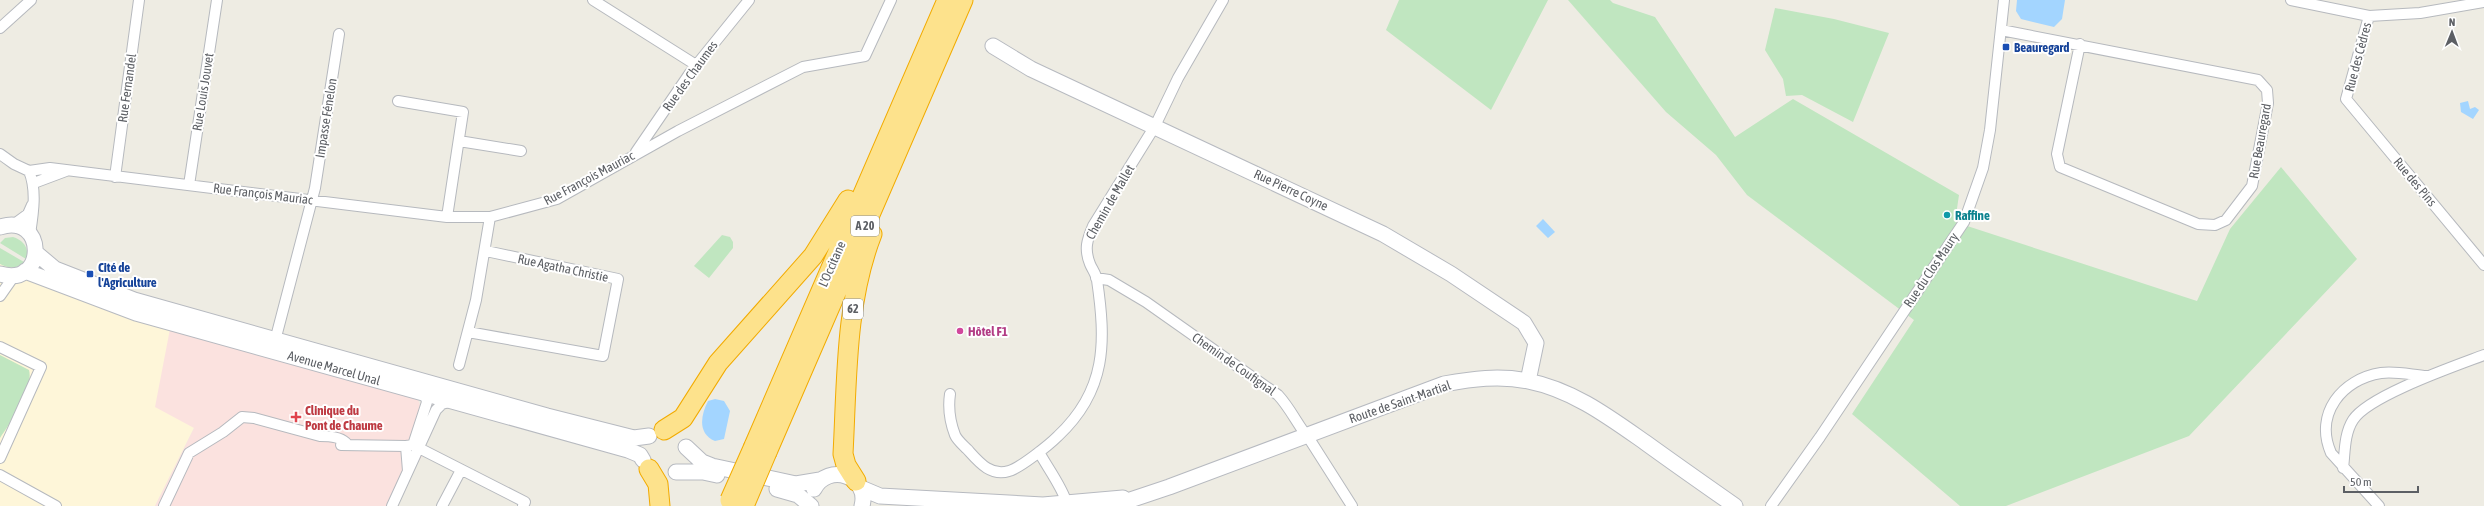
<svg xmlns="http://www.w3.org/2000/svg" width="2484" height="506" font-family="'Asap Condensed',sans-serif">
	<style>
		.commercial { fill: #fef6d9 }
		.medical { fill: #fbe2df }
		.green { fill: #c0e6c0 }
		.water { fill: #a3d5ff }
		.lines { fill: none; stroke-linecap: round; stroke-linejoin: round }
		.street-casing { stroke: #b6b9be; stroke-width: 12 }
		.secondary-casing { stroke: #b7bac0; stroke-width: 17 }
		.highway-casing { stroke: #f2ab00; stroke-width: 21 }
		.street { stroke: #fff; stroke-width: 10 }
		.secondary { stroke: #fff; stroke-width: 15 }
		.highway { stroke: #fde28c; stroke-width: 19 }
		.highway-bridge-casing { stroke: #f2ab00; stroke-width: 21; stroke-linecap: butt }
		.highway-bridge { stroke: #fde28c; stroke-width: 19 }
		.transit-dot { fill: #1a4fb4; stroke: #fff; stroke-width: 1.5 }
		.culture-dot { fill: #0f9aa8; stroke: #fff; stroke-width: 1.5 }
		.hotel-dot { fill: #d1479c; stroke: #fff; stroke-width: 1.5 }
		.health-dot { fill: #e0444e; stroke: #fff; stroke-width: 1.5 }
		.labels { text-anchor: middle; dominant-baseline: central; stroke-width: 4; stroke-linejoin: round; paint-order: stroke }
		.shield { fill: #fff; stroke: #8d8f92; stroke-width: 1 }
		.shield-label { font-size: 12px; font-weight: bold; fill: #5c5f64 }
		.transit-label { font-size: 13px; font-weight: bold; fill: #164399; stroke: #fff; text-anchor: start }
		.street-label { font-size: 13px; fill: #5c5f64; stroke: #fff }
		.culture-label { font-size: 13px; font-weight: bold; fill: #0d838f; stroke: #fff; text-anchor: start }
		.hotel-label { font-size: 13px; font-weight: bold; fill: #b23c85; stroke: #fff; text-anchor: start }
		.health-label { font-size: 13px; font-weight: bold; fill: #be3a42; stroke: #fff; text-anchor: start }
	</style>
	<rect width="100%" height="100%" fill="#eeece3"/>
	<!-- commercial -->
	<path class="commercial" d="M0,260l170,69 24,99 -39,78h-155z"/>
	<!-- medical -->
	<path class="medical" d="M170,329l247,68 3,8 -9,35 12,15 -14,22 -14,29h-240l39,-78 -39,-21z"/>
	<!-- green -->
	<path class="green" d="M1399,0h149l-57,110 -105,-80z
		M1568,0h42l3,3 42,14 80,120 58,-38 166,96 -4,27 242,79 33,-72 51,-62 76,92 -168,177 -183,70h-46l-108,-92 62,-94 -167,-125 -31,-40 -50,-43z
		M1775,8l59,11 55,14 -36,89 -51,-27 -16,1 -3,-17 -18,-29z
		M722,235l8,2 3,5v6l-24,30 -15,-12z
		M13,237c10,3 17,11 13,22l-26,-16 5,-5z
		M0,248l24,14c-7,7 -15,7 -24,2z
		M0,355l29,15c5,19 -18,52 -29,68z"/>
	<!-- water -->
	<path class="water" d="M2017,0h48l-3,19 -8,8 -33,-8 -5,-8z
		M2468,101l2,8 5,-2 4,3 -6,9 -12,-7 -1,-9z
		M1543,219l12,13 -7,6 -12,-12z
		M715,399l9,2 6,10 -6,28 -9,2c-18,-8 -14,-26 -7,-40z"/>
	<g class="lines">
		<defs>
			<path id="street" d="M593,0l103,65
				M2291,0l78,16 51,-3 64,-11
				M2369,16l-23,83 138,166
				M0,28l31,-28
				M2001,30l257,50 9,10 1,13 -16,83 -26,34 -11,5 -17,-1 -138,-57 -3,-13 23,-110
				M398,101l65,11 -16,105
				M459,141l62,10
				M636,152l54,-79 59,-73
				M0,154l14,10 15,7c8,19 4,43 1,63
				M29,171l21,-3 397,49h43l67,-18 121,-68 125,-64 62,-11 26,-56
				M115,177l24,-177
				M34,183l32,-12
				M189,185l28,-185
				M13,225l15,-11 4,-9
				M1096,278l13,2 37,22 132,93c13,14 20,31 32,45l42,66
				M0,296l14,-20
				M468,332l135,24 15,-77 -132,-28
				M272,344l4,-7 39,-149 24,-154
				M0,347l41,20 -41,91
				M459,365l17,-65 14,-83
				M950,394c-2,14 0,28 5,41 2,5 8,10 12,14 11,12 23,28 42,22 11,-3 40,-26 49,-35 49,-46 48,-94 39,-156 -1,-6 -5,-11 -7,-16 -6,-15 -3,-24 3,-38l62,-100 23,-48 45,-78
				M341,445l65,1
				M413,445l112,57 -2,4
				M413,445l14,-43 -2,-8
				M1039,452c8,15 24,36 28,52
				M2343,468c2,-15 1,-34 10,-48 15,-24 102,-54 131,-65
				M408,471l-2,-25 7,-1
				M0,475l56,31
				M164,506l25,-53 34,-21 19,-15 12,1 66,18c8,0 22,1 27,8
				M392,506l44,-96 6,-6 10,-3
				M442,506l19,-36
				M1771,506l49,-69 144,-215 19,-54 7,-38 14,-130
				M2379,506l-48,-53c-17,-39 11,-74 50,-80 15,-2 31,2 46,3"/>
			<path id="secondary" d="M993,46l38,23 352,165 68,40 73,49 12,20 -8,38
				M0,227c46,-15 48,61 0,47
				M36,253l19,16 79,31 413,116 87,22 15,-2
				M25,271l111,42 492,137 12,5 3,5
				M686,447l16,15 10,4 84,18 24,-4
				M676,472h27l14,3
				M861,488l19,8 163,9 80,-7
				M777,489l21,6 13,11
				M814,489c14,-27 56,-13 48,17
				M1112,506l57,-19 275,-103c28,-5 55,-9 84,-3 45,9 81,36 118,62 29,21 59,42 89,63"/>
			<path id="highway" d="M664,430l19,-12 35,-55 95,-107 35,-56
				M754,446l193,-446
				M767,452l196,-452
				M649,469l9,15 2,22
				M856,481l-10,-16 -3,-11c4,-73 2,-151 29,-220"/>
		</defs>
		<!-- street casing -->
		<use href="#street" class="street-casing"/>
		<!-- secondary casing -->
		<use href="#secondary" class="secondary-casing"/>
		<!-- highway casing -->
		<use href="#highway" class="highway-casing"/>
		<!-- street -->
		<use href="#street" class="street"/>
		<!-- secondary -->
		<use href="#secondary" class="secondary"/>
		<!-- highway -->
		<use href="#highway" class="highway"/>
		<defs>
			<path id="highway-bridge" d="M730,500l24,-54
				M744,506l23,-54"/>
		</defs>
		<!-- highway-bridge casing -->
		<use href="#highway-bridge" class="highway-bridge-casing"/>
		<!-- highway-bridge -->
		<use href="#highway-bridge" class="highway-bridge"/>
	</g>
	<!-- markers -->
	<g class="transit-dot">
		<rect x="2002" y="43" width="8" height="8" rx="2"/>
		<rect x="86" y="270" width="8" height="8" rx="2"/>
	</g>
	<circle class="culture-dot" cx="1947" cy="215" r="4"/>
	<circle class="hotel-dot" cx="960" cy="331" r="4"/>
	<path class="health-dot" d="M294 411h4v4h4v4h-4v4h-4v-4h-4v-4h4z"/>
	<g class="labels">
		<!-- shield labels -->
		<g class="shield">
			<rect x="851" y="216" width="28" height="20" rx="3"/>
			<rect x="843" y="299" width="20" height="20" rx="3"/>
		</g>
		<g class="shield-label">
			<text x="865" y="226">A 20</text>
			<text x="853" y="309">62</text>
		</g>
		<!-- transit labels -->
		<g class="transit-label">
			<text x="2014" y="47">Beauregard</text>
			<text x="98" y="267">Cité de<tspan x="98" dy="15">l'Agriculture</tspan></text>
		</g>
		<!-- street labels -->
		<g class="street-label">
			<text transform="translate(2358 57) rotate(-75)">Rue des Cèdres</text>
			<text transform="translate(690 76) rotate(-54)">Rue des Chaumes</text>
			<text transform="translate(127 88) rotate(-82)">Rue Fernandel</text>
			<text transform="translate(203 92) rotate(-81)">Rue Louis Jouvet</text>
			<text transform="translate(326 118) rotate(-81)">Impasse Fénelon</text>
			<text transform="translate(2260 141) rotate(-80)">Rue Beauregard</text>
			<text transform="translate(589 178) rotate(-28)">Rue François Mauriac</text>
			<text transform="translate(2415 182) rotate(50)">Rue des Pins</text>
			<text transform="translate(1291 190) rotate(25)">Rue Pierre Coyne</text>
			<text transform="translate(263 194) rotate(7)">Rue François Mauriac</text>
			<text transform="translate(1110 202) rotate(-60)">Chemin de Mallet</text>
			<text transform="translate(832 264) rotate(-66)">L'Occitane</text>
			<text transform="translate(563 268) rotate(12)">Rue Agatha Christie</text>
			<text transform="translate(1931 270) rotate(-56)">Rue du Clos Maury</text>
			<text transform="translate(1234 364) rotate(35)">Chemin de Coufignal</text>
			<text transform="translate(334 368) rotate(16)">Avenue Marcel Unal</text>
			<text transform="translate(1400 402) rotate(-19)">Route de Saint-Martial</text>
		</g>
		<!-- culture labels -->
		<g class="culture-label">
			<text x="1955" y="215">Raffine</text>
		</g>
		<!-- hotel labels -->
		<g class="hotel-label">
			<text x="968" y="331">Hôtel F1</text>
		</g>
		<!-- health labels -->
		<g class="health-label">
			<text x="305" y="410">Clinique du<tspan x="305" dy="15">Pont de Chaume</tspan></text>
		</g>
	</g>
	<!-- north arrow -->
	<g transform="translate(2452 32) rotate(1)" stroke="#ffffff" stroke-width="3" paint-order="stroke">
	<path d="M0-3L7 15L0 10L-7 15Z" fill="#5c5f64"/>
	<text y="-6" font-size="11" font-weight="bold" text-anchor="middle" fill="#5c5f64">N</text>
	</g>
	<!-- scale -->
	<path d="M2344 486v6h74v-6" fill="none" stroke="#5c5f64" stroke-width="2"/>
	<text x="2350" y="486" font-size="12" fill="#5c5f64" stroke="#ffffff" stroke-width="3" paint-order="stroke">50 m</text>
</svg>
